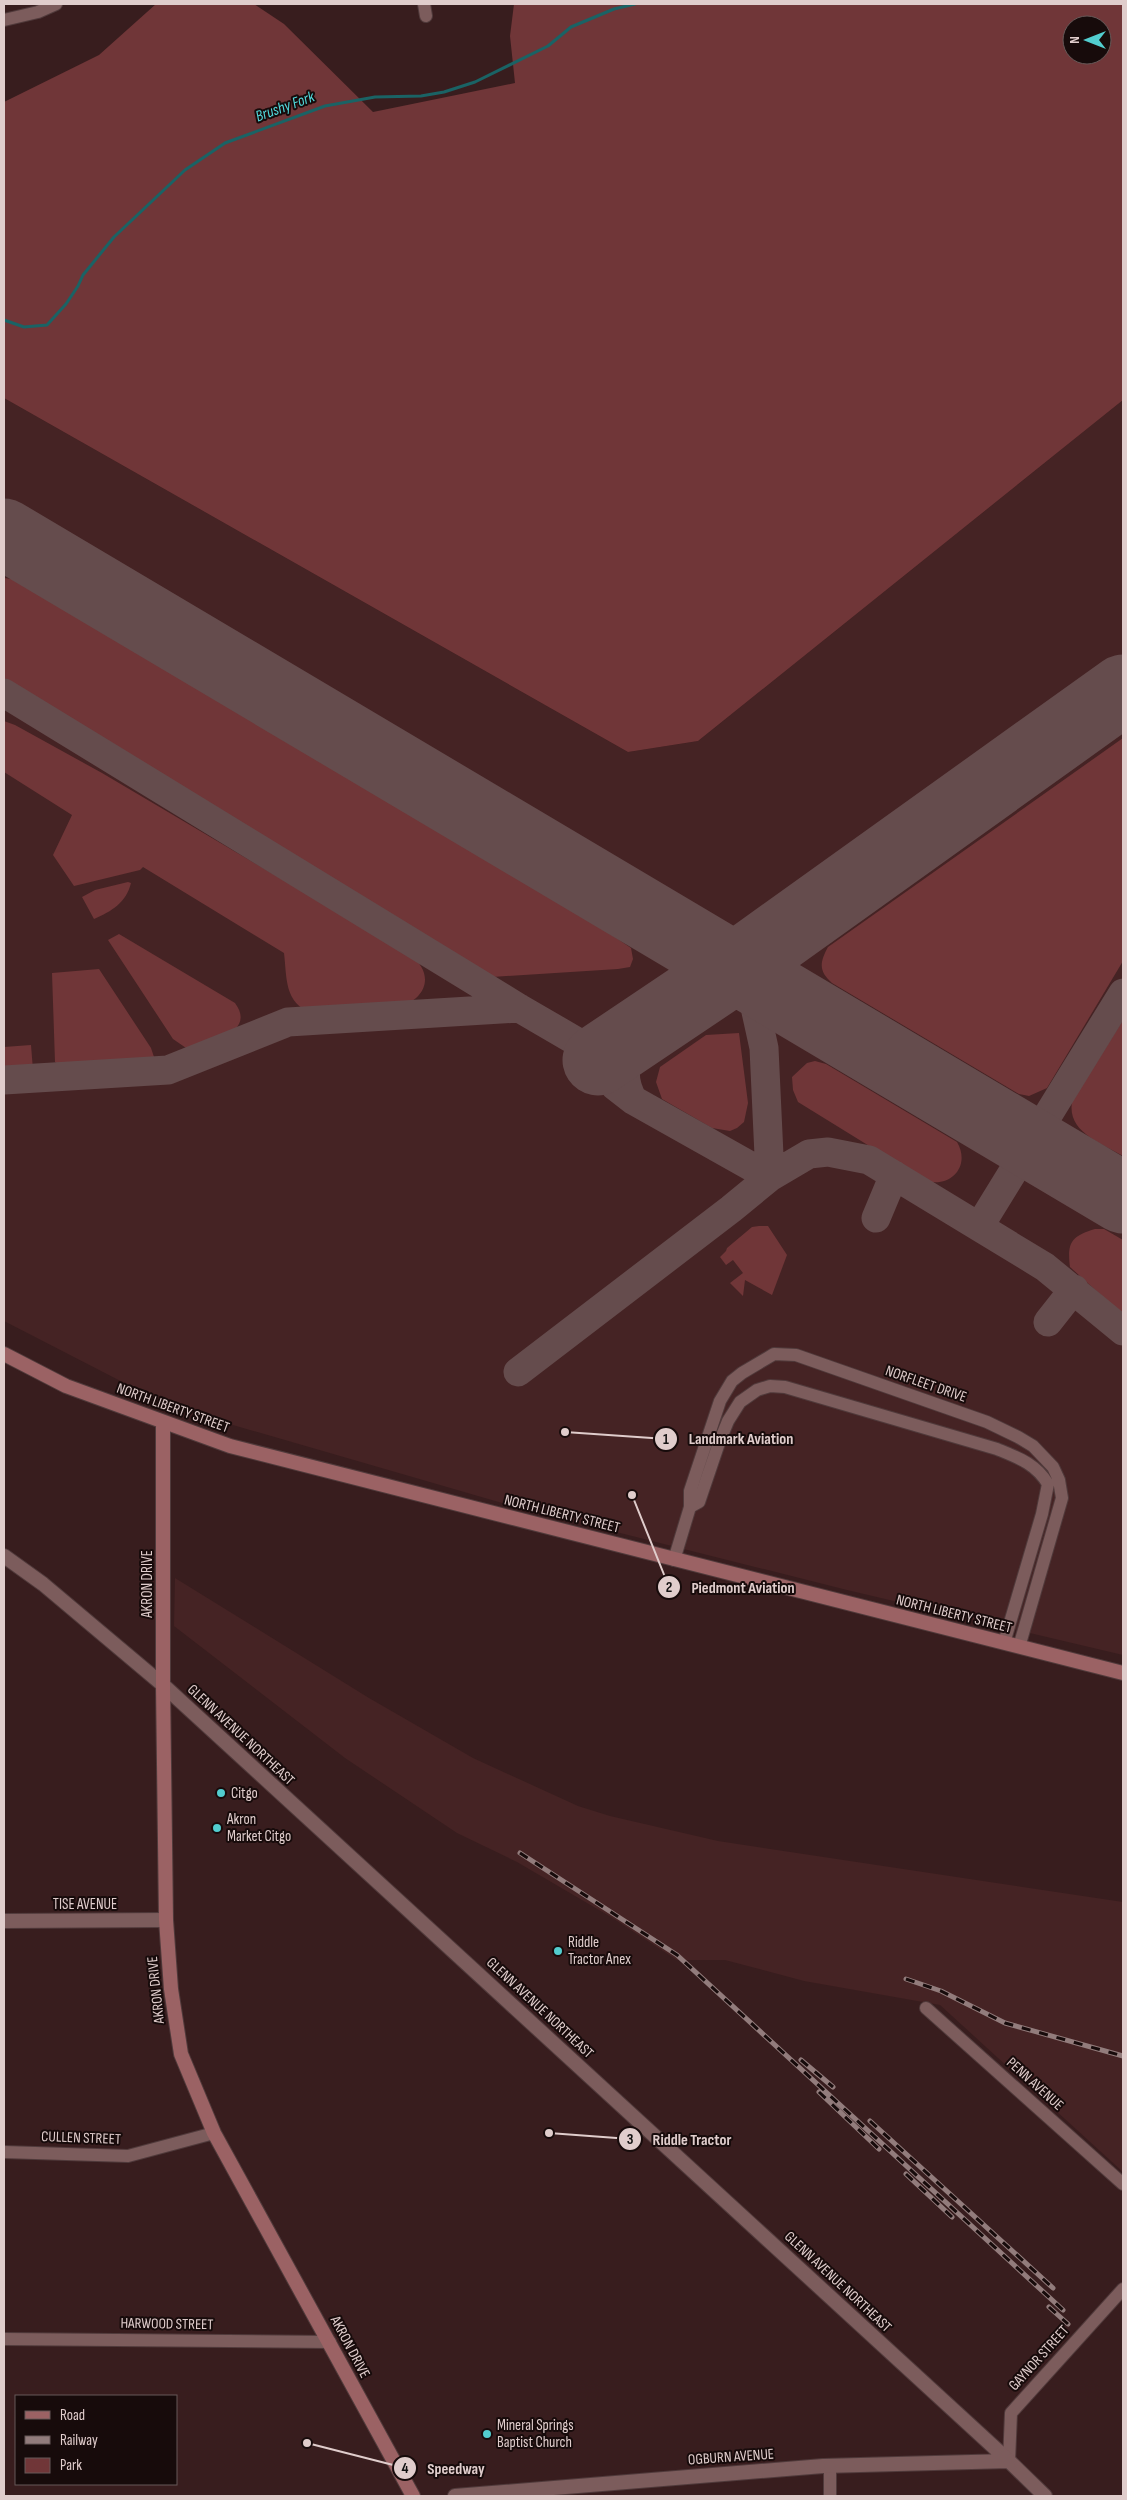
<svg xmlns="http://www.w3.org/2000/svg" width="1127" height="2500" font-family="'Sofia Sans Condensed',sans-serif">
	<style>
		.built { fill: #452324 }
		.green { fill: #703638; fill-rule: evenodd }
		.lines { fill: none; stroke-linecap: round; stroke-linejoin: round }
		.stream { stroke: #1a6365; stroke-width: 3 }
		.taxiway { stroke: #654c4d; stroke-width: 29 }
		.runway { stroke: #654c4d; stroke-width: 71 }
		.minor-casing { stroke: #503a3b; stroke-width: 14 }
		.tertiary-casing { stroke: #503a3b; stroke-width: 16 }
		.secondary-casing { stroke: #503a3b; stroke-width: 16 }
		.minor { stroke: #7c5c5c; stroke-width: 12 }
		.tertiary { stroke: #7c5c5c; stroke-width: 14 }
		.secondary { stroke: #9b6264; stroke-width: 14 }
		.rail-casing { stroke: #927c7c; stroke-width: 5 }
		.rail { stroke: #170b0b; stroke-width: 3; stroke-dasharray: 9; stroke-linecap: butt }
		.poi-dot { fill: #52cdcf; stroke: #170b0b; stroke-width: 2 }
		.labels { text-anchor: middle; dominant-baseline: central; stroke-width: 4; stroke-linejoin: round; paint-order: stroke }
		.street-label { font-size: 15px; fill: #e0cdcc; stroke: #170b0b }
		.poi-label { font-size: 15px; fill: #e0cdcc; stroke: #170b0b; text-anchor: start }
		.water-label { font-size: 16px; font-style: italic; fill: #51d9dc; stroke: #170b0b }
		.leader { fill: none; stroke: #e0cdcc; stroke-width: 2 }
		.callout-dot { fill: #e0cdcc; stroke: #170b0b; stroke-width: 2 }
		.mark-label { font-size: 15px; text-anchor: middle; font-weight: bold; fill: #111 }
		.callout-label { font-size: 16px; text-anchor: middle; font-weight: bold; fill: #e0cdcc; stroke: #170b0b; stroke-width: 4; stroke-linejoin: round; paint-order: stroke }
	</style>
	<rect width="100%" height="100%" fill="#381d1e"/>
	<!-- built -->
	<path class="built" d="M4,398l624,354 70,-11 425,-341v1255l-276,-65 -338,-85 -338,-98 -167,-86z
		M175,1578l194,120 104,60 105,48 32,10 108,25 405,61v270l-183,-167 -136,-24 -79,-21h-48l-66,-43 -94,-55 -60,-29 -112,-75 -171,-132z"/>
	<!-- green -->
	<path class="green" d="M156,4h98l30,20 89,88 142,-29 -5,-47 4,-32h609v396l-425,341 -70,11 -624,-354v-296l95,-47zM1072,25h30v30h-30z
		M4,578l8,1 594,352 25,17 2,11 -3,8 -12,2 -126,8 -488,-293z
		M4,721l11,4 87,48 308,182c25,18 17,44 -11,52l-87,6c-28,-10 -25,-35 -28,-60l-141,-86 -3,3 -66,16 -21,-31 19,-40 -68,-43z
		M1123,738v223l-76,127 -18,8 -10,-2 -187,-111c-14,-12 -12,-21 -4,-36z
		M128,882l3,1c-5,20 -19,28 -37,36l-12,-22 13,-7z
		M119,934l116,69c22,30 -26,39 -46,47l-16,-11 -65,-99z
		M99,969l52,79 3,9 -1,5 -91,5 -7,-5 -3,-89z
		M1123,1020v136c-22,-13 -56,-24 -51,-54z
		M739,1033l9,70 -4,19 -7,6 -7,3 -18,-3 -50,-29 -6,-17 4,-15 46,-32z
		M31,1045l2,25 -29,2v-25z
		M815,1061l11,3 131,78c14,24 -6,46 -31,39l-128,-79 -5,-12 -1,-13 15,-14z
		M759,1226h9l19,29 -15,40 -27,-15 -2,16 -13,-13 13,-10 -10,-13 -7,5 -6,-8 6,-6 1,-3 25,-21z
		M1095,1229h9l19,11v75l-53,-48c-3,-24 1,-31 25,-38z"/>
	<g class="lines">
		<!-- stream -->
		<path class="stream" d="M4,320l20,7 23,-2 19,-21 12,-18 5,-11 31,-38 71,-67 40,-27 100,-37 50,-9 46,-1 23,-4 31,-10 73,-36 23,-19 43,-18 21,-5"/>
		<!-- taxiway -->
		<path class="taxiway" d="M4,693l515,315 67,39 29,39 18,14 137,77 39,-23 19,-2 41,8 176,107 78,64
			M762,1018c-3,-49 15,-66 43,-102
			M4,1080l164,-10 120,-48 231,-14
			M633,1100c-15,-27 -6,-44 8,-70
			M876,1218l18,-43
			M979,1227l144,-234
			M1048,1322l26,-33
			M518,1372l213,-163 39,-32 -6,-129 -11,-50 -18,-30"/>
		<!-- runway -->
		<path class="runway" d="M4,534l1119,664
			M598,1060l137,-92 388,-278"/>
		<defs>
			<path id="minor" d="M424,4l2,12
				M4,20l34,-8 18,-8
				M690,1507l9,-5 20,-59 9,-22 12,-19 17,-12 13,-4 15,1 212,62c22,9 39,15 51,35l-6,30 -38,129
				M674,1560l16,-53v-16l30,-90 12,-20 10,-8 32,-19 22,1 191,67 31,15 15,9 20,21 6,13 3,18 -43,149
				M926,2008l197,176
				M4,2152l124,4 86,-23
				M4,2339l326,3
				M1009,2461l2,-48 112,-124
				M830,2496v-30"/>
			<path id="tertiary" d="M4,1556l39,28 120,101 846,776 36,35
				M4,1921l162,-1
				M455,2496l368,-30 186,-5"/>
			<path id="secondary" d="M4,1354l62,32 164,60 893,227
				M163,1422v263l3,235 5,69 10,65 33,79 199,363"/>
		</defs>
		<!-- minor casing -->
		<use href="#minor" class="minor-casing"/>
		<!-- tertiary casing -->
		<use href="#tertiary" class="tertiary-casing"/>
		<!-- secondary casing -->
		<use href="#secondary" class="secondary-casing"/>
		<!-- minor -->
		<use href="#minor" class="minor"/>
		<!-- tertiary -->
		<use href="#tertiary" class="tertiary"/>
		<!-- secondary -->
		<use href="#secondary" class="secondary"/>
		<defs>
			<path id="rail" d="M520,1853l157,102 386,355
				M906,1979l35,12 64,32 118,33
				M801,2060l32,27
				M819,2092l60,57
				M870,2121l183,167
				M906,2174l46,43
				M1049,2307l19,17"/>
		</defs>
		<!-- rail casing -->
		<use href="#rail" class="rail-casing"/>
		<!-- rail -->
		<use href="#rail" class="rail"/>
	</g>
	<!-- markers -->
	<g class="poi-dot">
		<circle cx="221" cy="1793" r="5"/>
		<circle cx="217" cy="1828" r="5"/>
		<circle cx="558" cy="1951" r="5"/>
		<circle cx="487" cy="2434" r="5"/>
	</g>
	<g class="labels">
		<!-- street labels -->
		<g class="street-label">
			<text transform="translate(926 1384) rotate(19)">NORFLEET DRIVE</text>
			<text transform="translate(173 1408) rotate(20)">NORTH LIBERTY STREET</text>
			<text transform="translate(562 1514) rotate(14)">NORTH LIBERTY STREET</text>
			<text transform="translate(147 1584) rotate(-90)">AKRON DRIVE</text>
			<text transform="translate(954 1614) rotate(14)">NORTH LIBERTY STREET</text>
			<text transform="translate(241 1735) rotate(43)">GLENN AVENUE NORTHEAST</text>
			<text x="85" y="1904">TISE AVENUE</text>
			<text transform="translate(156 1990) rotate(-96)">AKRON DRIVE</text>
			<text transform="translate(540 2008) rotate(43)">GLENN AVENUE NORTHEAST</text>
			<text transform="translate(1035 2084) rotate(42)">PENN AVENUE</text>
			<text transform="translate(81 2138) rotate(2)">CULLEN STREET</text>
			<text transform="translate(838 2282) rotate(43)">GLENN AVENUE NORTHEAST</text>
			<text transform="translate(167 2324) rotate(1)">HARWOOD STREET</text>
			<text transform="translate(350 2347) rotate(62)">AKRON DRIVE</text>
			<text transform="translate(1039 2358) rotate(-48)">GAYNOR STREET</text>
			<text transform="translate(731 2457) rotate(-4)">OGBURN AVENUE</text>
		</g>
		<!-- poi labels -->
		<g class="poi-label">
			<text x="231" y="1793">Citgo</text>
			<text x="227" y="1819">Akron<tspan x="227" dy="17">Market Citgo</tspan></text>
			<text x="568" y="1942">Riddle<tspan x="568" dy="17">Tractor Anex</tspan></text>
			<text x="497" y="2425">Mineral Springs<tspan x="497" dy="17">Baptist Church</tspan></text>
		</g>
		<!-- water labels -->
		<g class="water-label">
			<text transform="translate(285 107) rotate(-20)">Brushy Fork</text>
		</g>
	</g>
	<!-- callouts -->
	<path class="leader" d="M565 1432L666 1439M632 1495L669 1587M549 2133L630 2139M307 2443L405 2468"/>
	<g class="callout-dot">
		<circle cx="565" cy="1432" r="5"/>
		<circle cx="632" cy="1495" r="5"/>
		<circle cx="549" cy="2133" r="5"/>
		<circle cx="307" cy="2443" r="5"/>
		<circle cx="666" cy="1439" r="12"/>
		<circle cx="669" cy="1587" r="12"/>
		<circle cx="630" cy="2139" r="12"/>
		<circle cx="405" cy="2468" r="12"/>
	</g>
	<g class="mark-label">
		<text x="666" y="1444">1</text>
		<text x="669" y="1592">2</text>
		<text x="630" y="2144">3</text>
		<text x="405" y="2473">4</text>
	</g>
	<g class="callout-label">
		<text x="741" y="1444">Landmark Aviation</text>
		<text x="743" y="1593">Piedmont Aviation</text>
		<text x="692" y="2145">Riddle Tractor</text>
		<text x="456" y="2474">Speedway</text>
	</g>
	<!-- border -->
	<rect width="1127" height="2500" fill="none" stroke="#e0cdcc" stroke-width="10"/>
	<!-- legend -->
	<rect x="15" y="2395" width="162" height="90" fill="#170b0b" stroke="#675958"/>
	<rect x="25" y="2411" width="25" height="8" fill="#9b6264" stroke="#675958"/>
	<text x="60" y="2420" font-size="15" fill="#e0cdcc">Road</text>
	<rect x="25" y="2436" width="25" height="8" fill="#927c7c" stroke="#675958"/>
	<text x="60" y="2445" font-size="15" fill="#e0cdcc">Railway</text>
	<rect x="25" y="2458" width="25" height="15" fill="#703638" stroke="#675958"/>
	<text x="60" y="2470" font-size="15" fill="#e0cdcc">Park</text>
	<!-- north arrow -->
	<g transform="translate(1087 40) rotate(270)"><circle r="24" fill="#170b0b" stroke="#675958"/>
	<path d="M0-4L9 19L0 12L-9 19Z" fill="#52cdcf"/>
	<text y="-8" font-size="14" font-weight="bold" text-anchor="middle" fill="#e0cdcc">N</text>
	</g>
</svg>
